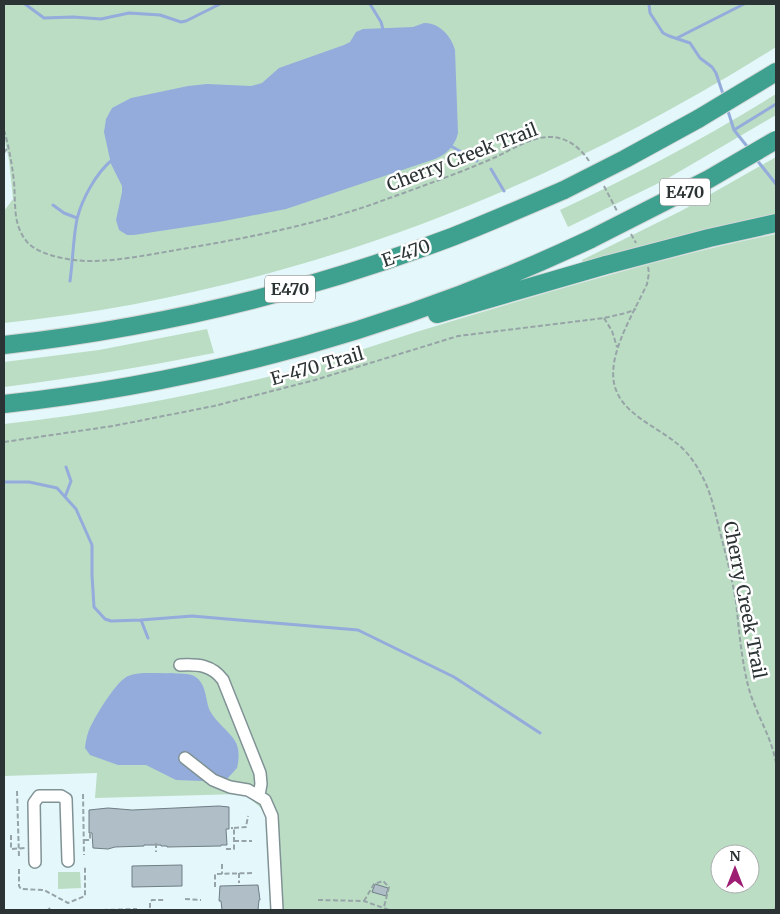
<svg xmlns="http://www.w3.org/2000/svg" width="780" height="914" font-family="Merriweather,serif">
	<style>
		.green { fill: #bbddc4; fill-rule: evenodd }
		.water { fill: #93acdc }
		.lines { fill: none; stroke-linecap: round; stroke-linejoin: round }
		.stream { stroke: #93acdc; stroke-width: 3 }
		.building { fill: #afbec7; stroke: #707e86 }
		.minor-casing { stroke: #809295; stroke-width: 14 }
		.highway-casing { stroke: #d5d6d6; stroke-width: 20 }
		.path { stroke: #97a4a7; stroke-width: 2; stroke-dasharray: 5 2.5; stroke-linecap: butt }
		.minor { stroke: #fff; stroke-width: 11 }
		.highway { stroke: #3ea190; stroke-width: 18 }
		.highway-bridge-casing { stroke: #d5d6d6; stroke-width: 20; stroke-linecap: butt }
		.highway-bridge { stroke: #3ea190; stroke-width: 18 }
		.labels { text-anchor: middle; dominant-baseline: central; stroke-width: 5; stroke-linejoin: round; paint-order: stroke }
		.shield { fill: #fff; stroke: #6b7071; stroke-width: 1 }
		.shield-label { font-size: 16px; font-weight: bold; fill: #2c3334 }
		.street-label { font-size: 18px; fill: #2c3334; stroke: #fff }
	</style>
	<rect width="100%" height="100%" fill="#e4f7fa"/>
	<!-- green -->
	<path class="green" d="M4,4h772v43c-235,148 -494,247 -772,276v-112l9,-12 -4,-39 -5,-23z
		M776,94v21l-111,65 -97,47 -8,-17c75,-35 147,-73 216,-116z
		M776,157v58l-89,20 -104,28 -1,-3 99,-49z
		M776,234v676h-505l-3,-96 -22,-19 -6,-1 -145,4 2,-25 -93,3v-352c99,-11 198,-30 295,-55 38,-11 76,-24 114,-36 120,-36 240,-74 363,-99zM720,854h30v30h-30z
		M207,329l7,24c-70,14 -139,25 -210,34v-25l95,-12z
		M58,872h22l1,16 -23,1z"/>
	<!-- water -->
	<path class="water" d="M424,23c15,-1 28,14 31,27l3,83c-3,13 -11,21 -23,26l-149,50 -67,13 -85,13h-7l-8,-5 -3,-10 6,-28v-6l-11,-22 -7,-32 2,-13 6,-11 19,-10 57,-12 19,-2 44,2 11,-3 17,-15 65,-23 6,-3 6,-10 7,-3 50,-2z
		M171,673c7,1 18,0 23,3 13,7 11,24 16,35 6,11 19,20 25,30 5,8 4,19 2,27l-10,11 -25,2 -26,-1 -30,-15h-28l-28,-10 -5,-7c1,-9 3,-18 8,-26 6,-12 24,-41 35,-46 12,-5 31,-2 43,-3z"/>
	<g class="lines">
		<!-- stream -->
		<path class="stream" d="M25,4l19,14 29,-1 28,2 28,-6 31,2 21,7 5,-1 34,-17
			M370,4l11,18 3,11
			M649,4l1,9 13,20 6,3 21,7 10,15 12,9 4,6 8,24
			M677,38l67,-34
			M727,108l7,22 16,20
			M734,130l42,-26
			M449,145l28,16
			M756,159l20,25
			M491,169l13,22
			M53,205l11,8 13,5
			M70,281c3,-21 3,-42 7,-62 5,-20 19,-46 35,-59
			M4,482h25l28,6 19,21 16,36v30l2,32 11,12 6,2 30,-1 51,-4 166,14 96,47 86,56
			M65,497l6,-16 -5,-14
			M141,620l7,18"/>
	</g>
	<!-- building -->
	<path class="building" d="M219,806l10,1v22h-3l1,16h-6v1l-54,1v-1h-6v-1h-17v1l-29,1 -7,2 -15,-1 -1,-15h-3v-23l19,-2 24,2z
		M182,865v21l-50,1v-21z
		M375,884l13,4 -2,8 -14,-4z
		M258,885l2,15h-1l-1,10h-36l-1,-9h-2l1,-15z"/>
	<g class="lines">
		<defs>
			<path id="minor" d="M180,665c18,-1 32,0 43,15l37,93 1,11 -2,11
				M185,758l28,22 17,7 18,3 17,10 7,16 5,94
				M35,862l-1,-59 5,-7h22l5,3 2,62"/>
			<path id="highway" d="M698,119l78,-47
				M437,314l169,-49
				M4,345c152,-17 305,-54 448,-108 38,-15 75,-31 112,-47
				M4,404c202,-22 403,-78 587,-165"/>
		</defs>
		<!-- minor casing -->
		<use href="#minor" class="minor-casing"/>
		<!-- highway casing -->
		<use href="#highway" class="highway-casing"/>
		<!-- path -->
		<path class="path" d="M4,130c5,17 8,34 10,52 2,22 -2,43 14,61 14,14 49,19 68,18 28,-1 57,-7 86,-12 65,-11 131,-24 194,-46 38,-14 76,-27 113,-43 20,-8 38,-22 59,-23 17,-1 32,10 41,24
			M4,153l4,-6
			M604,186l13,25
			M631,234l5,9
			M648,267l1,6 -2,11c-12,27 -39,68 -33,99 6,30 40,42 61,59 11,8 20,20 26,32 10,18 14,38 19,58 6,23 12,46 16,70 3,27 5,53 11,79 6,29 24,53 29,82
			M604,318l8,13 5,16
			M4,442l109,-16 101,-20 101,-26 143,-44 146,-18 22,-5 10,-4
			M17,791l2,66
			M83,794l1,61
			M234,828l12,-1 2,-11
			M11,835v14l14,-1
			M84,840h6v-7
			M234,841h18
			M156,843v9
			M226,849h8v-21h-3
			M222,864v10
			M19,869v17l2,3 23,1 24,13 17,-7v-29
			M239,873v10
			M215,887v-13l38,-1
			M185,899l16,1
			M318,900l46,1 25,9
			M364,901l10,-17 9,-3 6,6 -5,20
			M149,907h1v-5l2,-2h13
			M48,910l2,-2
			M103,910l34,-1
			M775,910l1,-3"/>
		<!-- minor -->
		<use href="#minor" class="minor"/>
		<!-- highway -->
		<use href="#highway" class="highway"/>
		<defs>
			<path id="highway-bridge" d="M564,190l61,-31 73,-40
				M591,239l118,-60 67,-39
				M606,265l103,-27 67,-15"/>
		</defs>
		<!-- highway-bridge casing -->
		<use href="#highway-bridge" class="highway-bridge-casing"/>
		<!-- highway-bridge -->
		<use href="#highway-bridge" class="highway-bridge"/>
	</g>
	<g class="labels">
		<!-- shield labels -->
		<g class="shield">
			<rect x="660" y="178.5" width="50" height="27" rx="4"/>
			<rect x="265" y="275.5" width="50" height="27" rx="4"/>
		</g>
		<g class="shield-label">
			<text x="685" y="192">E470</text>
			<text x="290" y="289">E470</text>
		</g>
		<!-- street labels -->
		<g class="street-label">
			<text transform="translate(462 157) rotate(-21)">Cherry Creek Trail</text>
			<text transform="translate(406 253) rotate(-19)">E-470</text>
			<text transform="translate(317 366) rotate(-16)">E-470 Trail</text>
			<text transform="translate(745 600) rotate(79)">Cherry Creek Trail</text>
		</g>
	</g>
	<!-- border -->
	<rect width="780" height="914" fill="none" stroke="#2c3334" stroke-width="10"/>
	<!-- north arrow -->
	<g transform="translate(735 869)"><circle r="24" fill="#ffffff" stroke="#abadae"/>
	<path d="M0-4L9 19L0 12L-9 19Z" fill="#9c1d72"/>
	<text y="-8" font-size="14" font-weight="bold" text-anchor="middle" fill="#2c3334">N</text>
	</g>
</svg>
